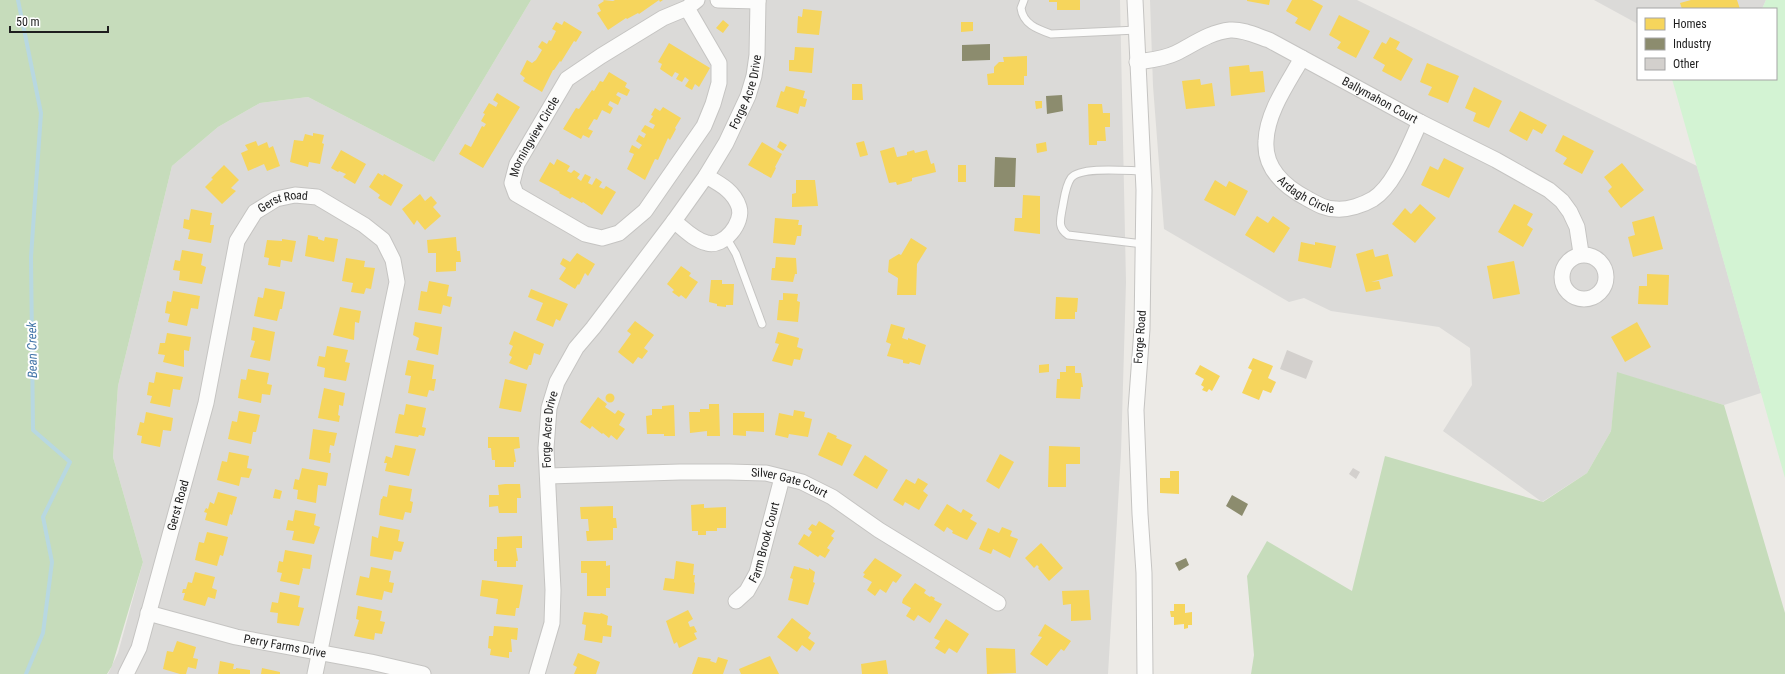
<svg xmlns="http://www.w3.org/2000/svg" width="1785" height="674" font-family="'Roboto Condensed',sans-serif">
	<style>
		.residential { fill: #dbdad8 }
		.forest { fill: #c6dcbb }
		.park { fill: #d3f3d3 }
		.homes { fill: #f6d55c }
		.industry { fill: #8c8c6e }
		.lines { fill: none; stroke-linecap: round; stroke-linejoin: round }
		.stream { stroke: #b8d8e1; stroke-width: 4 }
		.building { fill: #d3d0cd }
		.service-casing { stroke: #c5c4c2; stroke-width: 9 }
		.minor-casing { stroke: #c5c4c2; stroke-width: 17 }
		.service { stroke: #fcfcfb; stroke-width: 7 }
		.minor { stroke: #fcfcfb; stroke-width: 15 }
		.labels { text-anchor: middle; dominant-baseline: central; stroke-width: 4; stroke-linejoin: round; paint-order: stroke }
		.street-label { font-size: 12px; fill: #1e1e1e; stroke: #fff }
		.water-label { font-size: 13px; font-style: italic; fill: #4476a9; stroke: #fff }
	</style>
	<rect width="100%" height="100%" fill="#eceae6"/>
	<!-- residential -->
	<path class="residential" d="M531,0h589l6,282 -5,171 -13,221h-1000l10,-21 25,-91 -30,-105 5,-71 54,-220 46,-39 42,-24 48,-6 126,65z
		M1150,0h207l340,166 64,227 -37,12 -106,-32 -7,58 -24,42 -45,29 -99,-71 29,-46 -2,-37 -31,-21 -108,-16 -27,-13 -15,4 -125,-73 -11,-143z
		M1594,0h172l-4,9h-124v15z"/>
	<!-- forest -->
	<path class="forest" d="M0,0h531l-97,162 -126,-65 -48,6 -42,24 -46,39 -54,220 -5,71 30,105 -31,104 -5,8h-107z
		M1617,372l107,33 61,208v61h-534l3,-19 -7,-79 20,-35 85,50 33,-135 158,46 44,-29 24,-42z"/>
	<!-- park -->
	<path class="park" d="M1766,0h19v478l-113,-399h104v-70h-14z"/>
	<!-- homes -->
	<path class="homes" d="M603,0l10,1 2,-1h48l-3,2 -1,-2 -20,14 -1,-1 -11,6 -1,-1 -18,12 -11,-17 4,-2 -3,-6 6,-4z
		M1049,0h31v10h-23v-8h-8z
		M1247,0h23l-1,5 -22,-4z
		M1292,0h20l11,6 -13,25 -15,-8 3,-5 -12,-7z
		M1691,0h46l3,9h-58l-2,-6z
		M803,9l19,2 -3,24 -22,-2 1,-17 4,1z
		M1339,15l31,16 -14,27 -19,-10 4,-6 -12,-7z
		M723,20l6,5 -6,8 -7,-5z
		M564,21l18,11 -6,10 -2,-1 -13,21 -1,-1 -6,9h-1l-11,22 -19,-11 2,-3 -5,-4 7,-14 5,3 4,-3 6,-10 -4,-3 4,-6 5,3 2,-4 2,1 5,-10 -4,-2 4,-7 6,3z
		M961,22h12v9l-12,1z
		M1390,37l10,5 -4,7 17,10 -12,22 -19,-10 3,-6 -12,-7 9,-16 4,2z
		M669,43l41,25 -11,19 -4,-3 -3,6 -7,-4 4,-6 -4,-3 -3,5 -6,-3 3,-5 -4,-2 -3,5 -12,-8 2,-5 -4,-2z
		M795,47l19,1 -2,25 -23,-2v-11h5z
		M1027,56v20h-3v9h-36l-1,-11 7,-1v-6l5,-5h5l-1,-5z
		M1427,63l32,13 -11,27 -20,-8 4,-8 -12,-5z
		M1249,65l1,7 13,-1 2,21 -34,4 -2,-29z
		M609,72l18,11 -2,4 5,3 -3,6 -9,-4 -2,3 5,3 -3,7 -8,-4 -2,4 5,3 -3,6 -8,-4 -5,10 -3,-1 -6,10 5,2 -4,7 -6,-3 -2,4 -18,-10 13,-21 3,1 13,-19 2,1 6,-10 3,1z
		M1200,79l1,6 11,-2 3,23 -29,3 -4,-28z
		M852,84h10l1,16h-11z
		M786,86l19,5 -2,7 4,1 -2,8 -5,-1 -2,8 -22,-7 5,-16 3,1z
		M1474,87l28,14 -13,27 -16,-7 3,-8 -11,-5z
		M497,93l23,14 -37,61 -24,-14 6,-10 6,3 11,-21 2,1 2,-3 -5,-3 4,-7 -2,-1 6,-10 7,4 2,-4 -5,-3z
		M1035,101h7v7l-6,1z
		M1088,104h14l1,9h7v14h-5l1,14h-9v4h-8z
		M663,107l18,11 -6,10 1,1 -6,11 -2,-2 -10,22 -3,-1 -10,21 -18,-11 7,-15 -5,-2 3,-7 7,4 3,-4 -6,-4 3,-6 5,3 2,-4 -5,-3 4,-6 8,4 2,-4 -6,-3 4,-6 -2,-1 4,-7 5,3z
		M1520,111l27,14 -5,9 -9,-5 -6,12 -18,-10z
		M313,133l11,2 -2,8 2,1 -4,20 -11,-2 -1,5 -18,-5 4,-22 9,1 2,-7 8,2z
		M1563,135l31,16 -12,23 -19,-10 4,-6 -12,-7z
		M256,141l2,5 9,-4 2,6 4,-2 7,20 -13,5 -3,-7 -16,7 -7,-18 7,-3 -3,-5z
		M780,141l7,4 -4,6 -6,-4z
		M864,141l4,14 -8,2 -4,-14z
		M762,142l20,12 -7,13 1,1 -5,10 -23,-13z
		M1046,142l1,9 -10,2 -1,-9z
		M894,147l3,10 10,-2v-3l7,-2 1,3 12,-3 4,14 3,-1 2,9 -24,6v3l-15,4 -1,-3 -7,1 -9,-32z
		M341,150l25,14 -11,20 -12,-7 3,-3 -7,-3 -1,1 -7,-4z
		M1444,158l20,10 -15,30 -28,-13 9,-19 8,4z
		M557,159l13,7 -3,5 4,2 3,-3 6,4 -3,4 4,3 4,-7 6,3 -3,6 4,2 4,-7 6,4 -3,5 5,2 2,-3 10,6 -14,23 -19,-13 -1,1 -10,-6 -2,2 -11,-6 1,-1 -21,-11 11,-19 4,3z
		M1622,163l22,27 -23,18 -13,-17 4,-4 -8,-10z
		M224,165l15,15 -8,8 5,3 -14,13 -17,-17 8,-8 -2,-1z
		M958,165h8v17h-8z
		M378,173l5,3 1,-2 19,11 -12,21 -13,-8 2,-3 -11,-8z
		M796,180h19l3,26 -26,1v-13l4,-1z
		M1215,180l11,7 3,-6 19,10 -13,25 -31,-16z
		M420,194l5,7 6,-5 6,7 -4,4 8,9 -16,14 -8,-10 -3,5 -12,-16z
		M1023,195l17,1v38l-26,-3 1,-13h7z
		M1420,204l16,14 -21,25 -23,-19 13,-16 6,6z
		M1514,204l19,10 -6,11 6,4 -10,18 -25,-15z
		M191,209l21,4 -2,12h4l-3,18 -23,-4 2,-9 -7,-2 1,-9 5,1z
		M1257,216l11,7 5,-7 17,12 -16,25 -29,-18z
		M1654,216l9,33 -30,8 -5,-20 7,-2 -3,-13z
		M775,218l24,2 -1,5h4l-1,11h-4l-2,9 -22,-2z
		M308,235l10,2v2l6,2 1,-4 13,2 -4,23 -29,-6z
		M456,237l1,14h3l1,11h-5v9l-20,1v-19h-8l-1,-13z
		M911,238l16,10 -10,16 -1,31h-19l1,-17 -10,-6 1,-12 10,-6 2,1z
		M282,239l14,2 -4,21 -11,-2 -1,7 -12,-2 1,-7 -5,-1 3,-17 15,1z
		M1301,242l14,3v-3l21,4 -5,22 -33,-7z
		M1373,249l2,8 13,-3 5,22 -22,6 8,-1 2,8 -15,3 -10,-38z
		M182,250l21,4 -2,11 5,2 -4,17 -23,-4 1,-9 -7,-1 2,-10 5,1z
		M577,253l18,11 -7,12 -3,-3 -6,12 -1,-1 -3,5 -16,-10 7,-11 -6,-4 3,-6 7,4z
		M776,257l20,1 1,16h-2l-2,8 -22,-2 1,-12h3z
		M346,258l19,3 -1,6 11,1 -4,21 -5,-1 -2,6 -13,-2 2,-9 -11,-2z
		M1514,261l6,33 -27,5 -6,-33z
		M681,266l10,7 -2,3 9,6 -12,17 -5,-4 -2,2 -7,-5 2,-2 -7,-6z
		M1647,274l22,1 -1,30 -30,-1 1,-18h8z
		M711,280h11v4h12l-1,21h-7v2l-9,-1v-2l-8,-2z
		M429,281l20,4 -2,11 5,1 -2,10 -7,-2 -2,9 -23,-4 3,-19 6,1z
		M265,288l20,4 -3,17h-2l-3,12 -23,-5 4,-19 5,1z
		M531,289l37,15 -8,17 -4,-2 -3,8 -17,-7 7,-17 -15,-6z
		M173,291l27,5 -2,13 -7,-1 -4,18 -19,-4 2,-8 -5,-1 2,-12 4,1z
		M783,293l15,1 -1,7 3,1 -2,20 -21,-2 2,-20h4z
		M1056,297l22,1 -1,14h-2v7h-20z
		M340,307l21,4 -2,12 -4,-1 -1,18 -21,-5z
		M635,321l19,14 -10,13 4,3 -6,8 -4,-2 -5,7 -15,-12 13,-18 -4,-3z
		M415,322l27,5 -4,28 -22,-5 3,-12 -6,-3z
		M1637,322l14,25 -26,15 -14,-25z
		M891,324l14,4 -3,10 6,2v-2l18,7 -6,20 -10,-3 -1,2 -6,-1v-3l-16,-4 4,-12 -5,-2z
		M253,327l22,5 -5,29 -20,-4 5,-16 -4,-1z
		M514,331l30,13 -4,11 -6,-2 -3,12h-2l-2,5 -18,-7 3,-6 -3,-2 4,-9 -4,-2z
		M778,332l21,6 -2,9 6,2 -3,11 -6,-1 -2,7 -20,-5 7,-17 -4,-1z
		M167,333l24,4 -2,14 -5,-1v17l-21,-5 2,-7 -7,-1 2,-11h5z
		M327,346l21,4 -3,12 5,1 -4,18 -22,-4 1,-9 -8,-2 2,-10 6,1z
		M1253,358l20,8 -5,12 8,4 -5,11 -8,-3 -4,10 -17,-7 10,-23 -4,-2z
		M408,360l26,5 -2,14h4l-2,12 -5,-1 -2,7 -19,-4 3,-17 -6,-1z
		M1049,364v8l-10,1v-8z
		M1200,365l20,11 -8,15 -3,-2 -2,3 -5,-2 2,-3 -3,-2 3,-6 -9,-5z
		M1066,366h9v7h6l2,14h-2l-1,12 -24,-1 1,-19h3v-7h6z
		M248,369l21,4 -2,11 5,1 -2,10 -8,-1 -1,9 -23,-5 3,-19 5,1z
		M156,372l27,5 -3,13 -7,-1 -3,18 -20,-4 2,-7 -5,-1 2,-13 5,1z
		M505,379l22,5 -6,28 -22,-4z
		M324,388l21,5 -2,13 -4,-1v3l-1,7 2,1 -1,6 -21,-4z
		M605.5 398a4.5 4.5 0 1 1 9 0a4.5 4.5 0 1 1-9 0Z
		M598,397l9,7 -2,3 10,7 3,-4 7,4 -6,11 6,4 -8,11 -6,-5 -2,3 -6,-5 -1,1 -10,-8 -2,3 -10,-7z
		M406,404l20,4 -4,19 4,1 -2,8 -5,-1 -1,2 -23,-4 4,-19 5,1z
		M709,404h10l1,32h-13v-5l-17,2 -1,-21h11v-3h9z
		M674,405l1,31h-11v-2h-17l-1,-18 6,-1v-6h10v-3z
		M794,410l11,2 -1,5 8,2 -4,18 -19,-3 -1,4 -13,-3 4,-22 14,3z
		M239,411l21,4 -4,17h-3l-2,12 -23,-5 4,-18 5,1z
		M146,412l27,6 -2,13 -8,-1 -3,17 -19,-4 1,-7 -5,-1 3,-13 4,1z
		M733,413h31v19l-18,-1v5l-13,-1z
		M313,429l24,4 -3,13 -4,-1 -1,8h2l-1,10 -21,-4z
		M828,432l9,4 -1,2 16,7 -10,21 -24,-11z
		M488,437h31l1,11 -6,1 2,13h-2v5h-19v-7h-3l-1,-12h-3z
		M395,445l21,4 -7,27 -24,-5 2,-8h-3l2,-7 6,2z
		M1049,446l31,1v17h-14v23h-18z
		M229,452l20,4 -2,12 5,1 -3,9 -8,-1 -2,9 -22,-6 5,-19 5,1z
		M1000,454l14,8 -15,27 -13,-8z
		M865,455l23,15 -11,19 -24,-14z
		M302,468l26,5 -2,13 -8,-1 -2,18 -19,-4 1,-9 -5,-1 2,-10 4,1z
		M1170,471h9v23l-19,-1v-15h10z
		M918,478l10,6 -5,7 5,4 -9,15 -14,-8 -2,4 -10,-6 13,-21 9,5z
		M505,484h15l1,14h-4v15h-18l-1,-7 -9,1v-12h10l-1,-10z
		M389,485l23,4 -2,12 3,1 -2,11 -6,-1 -2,8 -24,-5 2,-16h1l1,-3 4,1z
		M275,489l7,2 -2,8 -7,-1z
		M218,492l19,5 -5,18 -2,-1 -3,12 -22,-6 2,-7 -3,-1 2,-4 2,1 2,-7 4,2z
		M704,504v4l22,-1v21h-9v3h-11v4h-8v-4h-6l-1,-26z
		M947,504l14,9 2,-4 10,6 -3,4 7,4 -10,17 -15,-7 1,-2 -6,-4 -3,5 -10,-7z
		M613,506v12h3l1,10h-4v12l-26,1 -1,-10h3l-1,-12h-7l-1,-12z
		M295,510l21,4 -2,11 6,2 -6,17 -22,-4 2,-9 -8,-1 2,-10 5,1z
		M819,521l16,10 -4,5 3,2 -7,10 3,2 -5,8 -5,-3 -2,2 -20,-13 6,-10 5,3 3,-5 -4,-3 4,-5 4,2z
		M380,526l20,4 -2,11 6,1 -3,10 -7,-1 -2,9 -22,-4 2,-20 6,2z
		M1002,527l10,4 -2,5 8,3 -8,19 -17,-9 -2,5 -12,-5 9,-21 11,5z
		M207,532l21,5 -5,19 -3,-1 -3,11 -22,-6 4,-18 5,1z
		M522,536v12h-6l2,13h-2v6h-19v-6h-3v-12h3v-12z
		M1041,543l22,25 -14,13 -11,-13 1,-1 -2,-2 -3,3 -9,-10z
		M285,550l27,5 -2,14 -8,-1 1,1 -4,16 -19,-4 2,-8 -5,-1 2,-11 4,1z
		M875,558l27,17 -6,8 -3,-2 -7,12 -6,-4 -5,7 -8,-6 5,-8 -9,-5 2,-3 -2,-1z
		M581,561h25v5l4,-1v23h-4v8h-19v-23h-6z
		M676,561l18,3 -1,11h2l-1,7 1,1 -1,11 -31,-4 2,-12 9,1z
		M794,566l15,4v-2l6,4 -2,10 2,1 -7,22 -20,-5 5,-21 -3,-1z
		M371,567l20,4 -2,11 5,1 -2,10 -8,-2 -2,9 -26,-5 4,-19 9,2z
		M195,572l20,5 -3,11 5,2 -2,9 -7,-2 -3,9 -22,-6 2,-7h-3l1,-4h3l2,-7 4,1z
		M482,580l41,5 -4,23h-3l-1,8 -19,-2 2,-15 -18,-3z
		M915,583l11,7 -2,3 6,4 1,-1 4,2 -1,2 8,4 -12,19 -12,-8 -4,6 -8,-5 5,-8 -9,-5 1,-4z
		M1089,590l2,30 -20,1v-17l-8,1 -1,-14z
		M280,592l20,4 -2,11 6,1 -5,18 -22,-3 1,-10 -8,-1 2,-10 6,1z
		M1174,604h11v9l7,-1v13h-4v3l-4,1v-5l-10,1v-8h-3l-1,-6h4z
		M358,606l24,5 -2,10 5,1 -3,12 -7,-1 -1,7 -20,-4 5,-16 -3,-1z
		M688,610l5,9 -5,3 2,5 4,-1 3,6 -3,1 3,6 -18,9 -2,-6 -3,2 -8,-23z
		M584,612l16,2 1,-1 7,3 -1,9 5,1 -1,11 -8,-1 -1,7 -18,-3 2,-15 -4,-1z
		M792,618l19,15 -3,5 7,5 -5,8 -8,-6 -5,7 -20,-15z
		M946,619l23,15 -12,19 -8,-5 -4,6 -10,-6 5,-7 -6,-3z
		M1045,624l26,17 -7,10 -3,-2 -14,17 -17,-12 12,-17 -4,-1z
		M494,626l24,2 -1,12 -6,-1 1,13h-3v6l-19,-3 1,-6 -3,-1 1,-12h4z
		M177,641l19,6 -3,11 5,1 -2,10 -8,-2 -2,7h-6l-17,-5 4,-18 6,1z
		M986,648l29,1 1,24 -29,1z
		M578,653l22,9 -4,12h-22l3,-7 -4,-2z
		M770,656l9,18h-38l-2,-5z
		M698,657l13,2 -1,2 6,2 2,-6 10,3 -5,14h-31z
		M886,660l2,14h-26l-1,-10z
		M220,661l14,3 -1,5h3v-1l14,2v4h-32z
		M262,668l18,4v2h-19z"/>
	<!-- industry -->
	<path class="industry" d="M990,44v16l-28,1v-16z
		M1062,95l1,16 -16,3 -1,-18z
		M995,157l21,1 -1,29h-21z
		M1232,495l16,9 -6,12 -16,-10z
		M1186,558l3,7 -10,6 -4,-8z"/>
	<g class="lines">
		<!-- stream -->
		<path class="stream" d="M18,0l23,113 -10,144 2,173 37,32 -27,55 9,45 -9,71 -17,41"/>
	</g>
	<!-- building -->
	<path class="building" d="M1287,350l26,11 -7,18 -26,-10z
		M1353,468l7,4 -4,7 -7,-5z"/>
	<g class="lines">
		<defs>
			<path id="service" d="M1024,0l-3,8c2,16 16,21 30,26l86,-4
				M726,237l10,17 26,70
				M1143,244l-75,-9c-10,-7 -8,-14 -6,-25 2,-9 3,-24 9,-32 10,-12 57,-7 72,-7"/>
			<g id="minor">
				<path d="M718,0l40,1"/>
				<path d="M1135,0l9,190 -2,139 -6,81 4,104 4,59 1,101"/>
				<path id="s1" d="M687,8l32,55v20l-6,21 -9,22 -59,85 -26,22 -17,5 -17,-4 -69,-40 -4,-11 5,-19 50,-85 34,-23 62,-38 24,-10 10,-8"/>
				<path id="s2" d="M1302,58c-14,25 -35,54 -36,83 -2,28 19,46 42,58 9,5 17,10 28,10 12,1 27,-4 37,-10 22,-14 36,-54 47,-77"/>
				<path id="s3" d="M1137,62c13,-2 27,-3 39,-9 18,-9 34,-21 54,-23 13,-1 27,6 39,10l151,82 76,38 53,30 13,11 8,11 7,15 4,26"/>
				<path d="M674,221c10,8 20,19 33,22 17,5 37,-21 32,-36 -5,-16 -19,-23 -33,-31"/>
				<circle cx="1584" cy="277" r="22"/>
				<path id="s4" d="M548,476l132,-4h49l37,1 36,9 30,15 47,33 119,73"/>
				<path id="s5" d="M736,601l11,-10 10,-18 25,-95"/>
				<path id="s6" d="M148,613l88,24 135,25 52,12"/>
				<path id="s7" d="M126,674l13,-26 67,-245 31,-162 18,-29 21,-13 19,-4 22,2 47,28 19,15 10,20 4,22 -82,392"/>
				<path id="s8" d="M537,674l15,-51 1,-33 -7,-142 3,-40 8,-26 19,-34 17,-20 81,-107 32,-45 20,-33 22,-47 6,-20 3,-21 1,-55"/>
			</g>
		</defs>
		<!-- service casing -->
		<use href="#service" class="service-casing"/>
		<!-- minor casing -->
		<use href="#minor" class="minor-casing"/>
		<!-- service -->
		<use href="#service" class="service"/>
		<!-- minor -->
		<use href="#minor" class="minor"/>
	</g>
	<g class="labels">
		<!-- street labels -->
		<g class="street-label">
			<text stroke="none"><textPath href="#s8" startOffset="644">Forge Acre Drive</textPath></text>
			<text stroke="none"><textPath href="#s3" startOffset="266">Ballymahon Court</textPath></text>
			<text stroke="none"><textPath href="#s1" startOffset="445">Morningview Circle</textPath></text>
			<text stroke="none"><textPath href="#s2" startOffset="164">Ardagh Circle</textPath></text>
			<text stroke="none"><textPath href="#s7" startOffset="513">Gerst Road</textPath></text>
			<text transform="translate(1140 337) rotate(-86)">Forge Road</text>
			<text stroke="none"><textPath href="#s8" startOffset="247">Forge Acre Drive</textPath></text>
			<text stroke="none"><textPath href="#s4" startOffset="243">Silver Gate Court</textPath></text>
			<text stroke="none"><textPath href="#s7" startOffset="177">Gerst Road</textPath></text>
			<text stroke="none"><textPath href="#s5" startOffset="67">Farm Brook Court</textPath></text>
			<text stroke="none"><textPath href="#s6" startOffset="141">Perry Farms Drive</textPath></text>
		</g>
		<!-- water labels -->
		<g class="water-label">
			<text transform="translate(32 350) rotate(-91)">Bean Creek</text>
		</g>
	</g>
	<!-- legend -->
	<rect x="1637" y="8" width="140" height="72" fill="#ffffff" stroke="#a5a5a5"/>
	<rect x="1645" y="18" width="20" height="12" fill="#f6d55c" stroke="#a5a5a5"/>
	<text x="1673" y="28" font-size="12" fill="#1e1e1e">Homes</text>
	<rect x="1645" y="38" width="20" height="12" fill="#8c8c6e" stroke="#a5a5a5"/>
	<text x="1673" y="48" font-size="12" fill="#1e1e1e">Industry</text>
	<rect x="1645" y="58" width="20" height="12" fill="#d3d0cd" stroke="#a5a5a5"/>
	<text x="1673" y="68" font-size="12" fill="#1e1e1e">Other</text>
	<!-- scale -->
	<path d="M10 26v6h98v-6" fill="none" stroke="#1e1e1e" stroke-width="2"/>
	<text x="16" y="26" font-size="12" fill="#1e1e1e" stroke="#ffffff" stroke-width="3" paint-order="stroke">50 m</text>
</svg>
